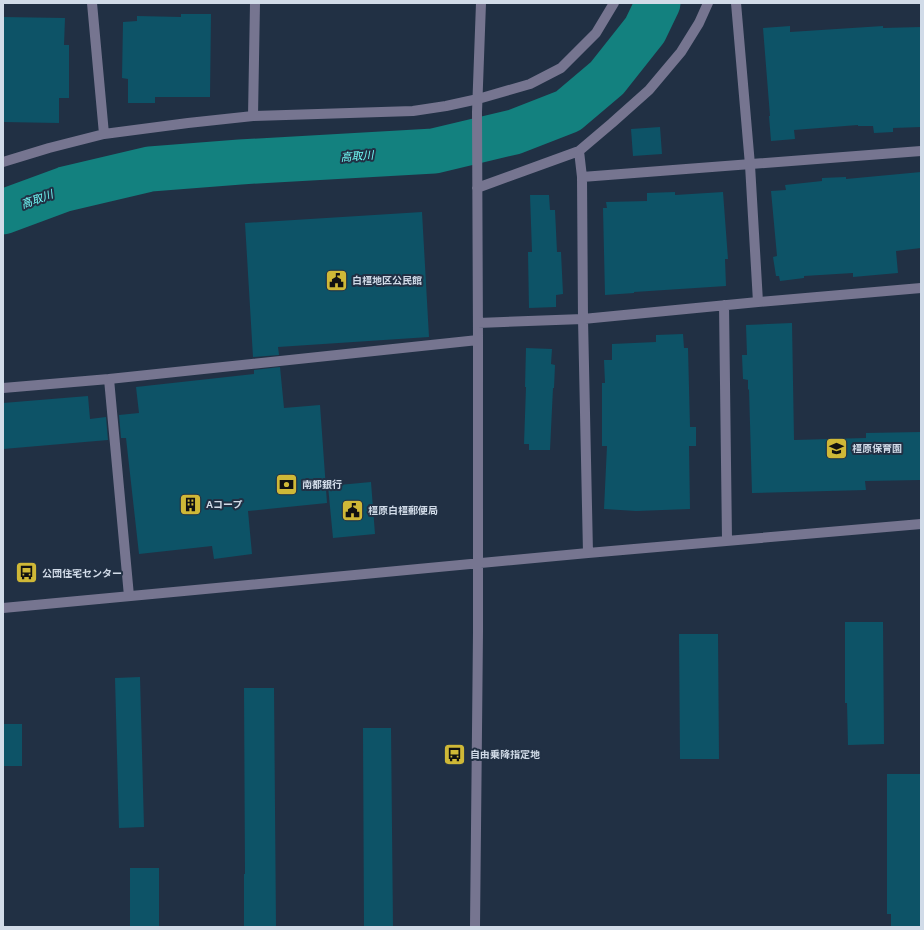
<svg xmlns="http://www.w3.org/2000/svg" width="924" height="930" font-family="'DM Sans','Noto Sans JP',sans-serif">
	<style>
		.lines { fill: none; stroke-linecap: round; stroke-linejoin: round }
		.river { stroke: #13817f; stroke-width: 45 }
		.building { fill: #0d5367 }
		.minor { stroke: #767590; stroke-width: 10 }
		.labels { text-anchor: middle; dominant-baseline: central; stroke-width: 4; stroke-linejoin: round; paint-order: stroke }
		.poi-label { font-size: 10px; font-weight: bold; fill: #d1dbe8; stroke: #213044; text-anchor: start }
		.water-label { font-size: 11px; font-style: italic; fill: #71faf6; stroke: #213044 }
	</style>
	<rect width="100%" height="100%" fill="#213044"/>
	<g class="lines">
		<!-- river -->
		<path class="river" d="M3,212l62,-23 85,-20 90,-7 194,-11 80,-19 54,-21 39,-33 38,-48 13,-27"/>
	</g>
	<!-- building -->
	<path class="building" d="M181,14h30l-1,83h-55v6h-27v-24l-6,-1 1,-56 14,-1v-5l44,1z
		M3,17l62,1 -1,27h5v53h-10v25l-56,-1z
		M790,26v6l93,-6v2l38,-1v100l-28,1v4l-19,1 -1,-7h-15v-1l-64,5 1,9 -24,2 -2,-25h1l-7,-88z
		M660,127l2,27 -29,2 -2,-27z
		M921,172v76l-25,3 2,22 -45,4v-4l-49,3v2l-24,3 -1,-5h-3l-3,-19 4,-1 -6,-65 15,-1 -1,-5 37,-4v-3l24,-1v2z
		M675,192v3l48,-3 5,67h-3l1,27 -92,6v1l-29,2 -2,-87h4l-1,-6 41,-1v-8z
		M530,195h19l1,15h5l2,42h4l2,42 -7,1v12l-27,1 -1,-56h4z
		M422,212l7,125 -151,10 1,8 -26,2 -8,-134z
		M792,323l2,117 72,-2v-5l55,-1v48l-56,1 1,9 -114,3 -3,-104 -1,1v-10l-5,-1 -1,-24h5l-1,-30z
		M683,334l1,14h4l2,79h6v19h-7l1,63 -54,2 -32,-2 3,-63h-5v-63h3l-1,-23h8v-16l44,-2v-7z
		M526,348l26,1 -1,15 4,1 -1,23h-1l-3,62h-21v-6h-5l2,-57h-1z
		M280,367l4,41 36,-3 7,98 -79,8 4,43 -38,5 -2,-13 -73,8 -13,-116h-5l-2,-23 20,-2 -3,-26 118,-13v-4z
		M88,396l2,23 16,-2 2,23 -105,9v-46z
		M371,482l4,52 -42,4 -5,-52z
		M845,622h38l1,122 -36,1 -1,-42h-2z
		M679,634h39l1,125h-39z
		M140,677l4,150 -25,1 -4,-150z
		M244,688h30l2,239h-32v-53h1z
		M3,724h19v42h-19z
		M363,728h28l2,199h-29z
		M887,774h34v153h-30v-13h-4z
		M130,868h29v59h-29z"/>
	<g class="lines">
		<!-- minor -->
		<path class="minor" d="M92,3l12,131
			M736,3l14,162 8,137
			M253,116l2,-113
			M579,151l3,26 1,142 5,234
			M3,162l46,-14 55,-14 84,-11 65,-7 160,-5 33,-5 32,-7 52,-15 31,-16 35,-35 18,-30
			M582,177l339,-26
			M477,188l102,-37 33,-28 37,-33 32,-38 18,-29 9,-20
			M724,305l3,235
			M478,323l105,-4 175,-17 163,-14
			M109,379l20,217
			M3,388l106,-9 369,-39
			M3,608l585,-55 333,-29
			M475,927l3,-295v-292l-1,-228 4,-109"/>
	</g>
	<!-- icons -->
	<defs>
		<symbol id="civic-square" viewBox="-11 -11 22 22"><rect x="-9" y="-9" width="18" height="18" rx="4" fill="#cfb837" stroke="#213044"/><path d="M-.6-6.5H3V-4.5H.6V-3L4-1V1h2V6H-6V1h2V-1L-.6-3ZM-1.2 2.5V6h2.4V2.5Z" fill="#111"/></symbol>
		<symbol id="school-square" viewBox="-11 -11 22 22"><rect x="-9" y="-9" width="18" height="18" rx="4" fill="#cfb837" stroke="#213044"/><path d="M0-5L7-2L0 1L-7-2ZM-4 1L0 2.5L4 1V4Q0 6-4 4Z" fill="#111"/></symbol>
		<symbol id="bank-square" viewBox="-11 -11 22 22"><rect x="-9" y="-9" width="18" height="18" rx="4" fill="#cfb837" stroke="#213044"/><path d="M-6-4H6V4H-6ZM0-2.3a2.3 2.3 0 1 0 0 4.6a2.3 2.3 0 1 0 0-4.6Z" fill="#111"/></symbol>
		<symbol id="building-square" viewBox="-11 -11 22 22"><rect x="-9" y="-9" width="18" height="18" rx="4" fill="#cfb837" stroke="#213044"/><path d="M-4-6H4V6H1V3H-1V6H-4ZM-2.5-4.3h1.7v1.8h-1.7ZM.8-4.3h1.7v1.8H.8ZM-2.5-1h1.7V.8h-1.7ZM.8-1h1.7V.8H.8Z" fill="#111"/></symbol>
		<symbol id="bus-square" viewBox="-11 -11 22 22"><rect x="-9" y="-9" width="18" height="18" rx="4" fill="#cfb837" stroke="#213044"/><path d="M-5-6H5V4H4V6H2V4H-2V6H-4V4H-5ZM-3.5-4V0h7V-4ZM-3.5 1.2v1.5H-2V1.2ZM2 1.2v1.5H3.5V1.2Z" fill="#111"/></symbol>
	</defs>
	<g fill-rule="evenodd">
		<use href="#civic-square" x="324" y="268" width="25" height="25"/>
		<use href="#school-square" x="824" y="436" width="25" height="25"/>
		<use href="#bank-square" x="274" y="472" width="25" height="25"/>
		<use href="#building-square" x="178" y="492" width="25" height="25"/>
		<use href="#civic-square" x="340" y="498" width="25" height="25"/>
		<use href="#bus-square" x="14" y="560" width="25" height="25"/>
		<use href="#bus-square" x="442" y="742" width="25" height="25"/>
	</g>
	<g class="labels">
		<!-- poi labels -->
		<g class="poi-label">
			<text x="352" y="280">白橿地区公民館</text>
			<text x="852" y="448">橿原保育園</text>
			<text x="302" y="484">南都銀行</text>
			<text x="206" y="504">Aコープ</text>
			<text x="368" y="510">橿原白橿郵便局</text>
			<text x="42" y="573">公団住宅センター</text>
			<text x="470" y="754">自由乗降指定地</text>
		</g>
		<!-- water labels -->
		<g class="water-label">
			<text transform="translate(357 156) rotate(-4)">高取川</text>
			<text transform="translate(37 199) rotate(-20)">高取川</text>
		</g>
	</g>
	<!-- border -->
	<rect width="924" height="930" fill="none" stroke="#d1dbe8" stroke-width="8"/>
</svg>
